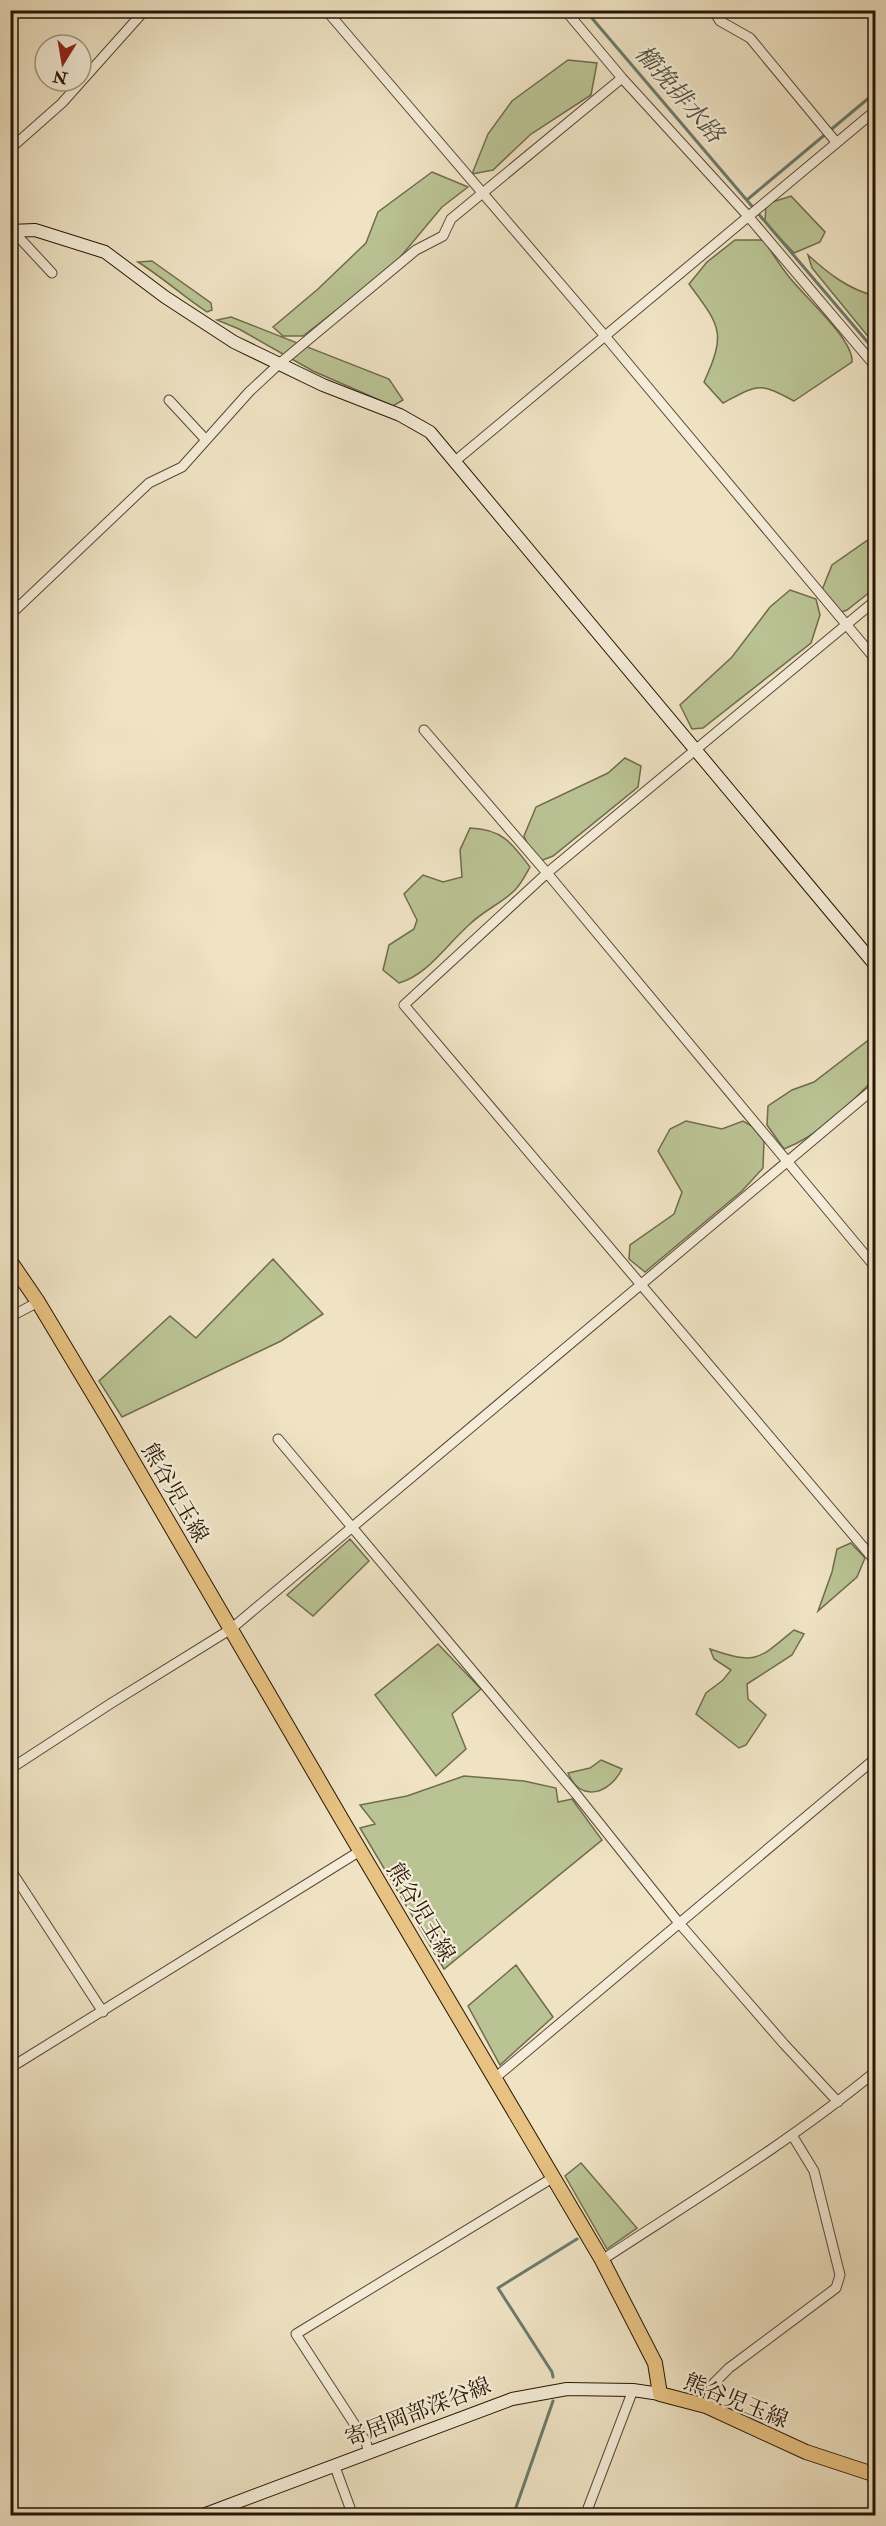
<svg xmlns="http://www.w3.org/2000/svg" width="886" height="2526" font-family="'IM FELL Double Pica','Noto Serif JP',serif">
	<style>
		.green { fill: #bac394; stroke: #706c4c; stroke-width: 1.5 }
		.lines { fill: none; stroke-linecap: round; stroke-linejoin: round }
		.stream { stroke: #6c7a6c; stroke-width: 3 }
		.street-casing { stroke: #594834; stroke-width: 11 }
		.secondary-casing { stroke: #271504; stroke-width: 14 }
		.primary-casing { stroke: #271504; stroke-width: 16 }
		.street { stroke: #f5edd9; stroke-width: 9 }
		.secondary { stroke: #f5edd9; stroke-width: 12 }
		.primary { stroke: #e8c282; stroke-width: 14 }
		.labels { text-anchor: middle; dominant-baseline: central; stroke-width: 4.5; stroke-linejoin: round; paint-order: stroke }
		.street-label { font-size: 22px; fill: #271504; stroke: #f5edd9 }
		.water-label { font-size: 24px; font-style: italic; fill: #4f5041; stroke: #f5edd9 }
	</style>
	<rect width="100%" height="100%" fill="#efe3c4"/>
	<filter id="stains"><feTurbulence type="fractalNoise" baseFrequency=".00333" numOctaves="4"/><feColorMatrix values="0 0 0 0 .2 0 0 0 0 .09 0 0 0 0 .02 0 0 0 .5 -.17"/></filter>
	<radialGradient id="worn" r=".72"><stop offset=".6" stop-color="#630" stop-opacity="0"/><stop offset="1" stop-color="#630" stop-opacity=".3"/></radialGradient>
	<!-- green -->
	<path class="green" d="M568,60l29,3 -6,32 -60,39 -38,36 -21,4 16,-40 24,-33z
		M432,172l36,15 -26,20 -50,60 -89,69h-20l-10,-9 45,-38 48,-46 12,-31z
		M791,196l34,36 -5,10 -26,11 -29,-31 1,-18z
		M735,240h29c8,13 16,26 26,38 15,19 64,62 62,84l-58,39c-36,-19 -35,-17 -71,2l-19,-21c23,-50 16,-56 -15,-98l18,-22z
		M808,255c21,19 40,34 67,41v49l-63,-77z
		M152,261l59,42 1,7 -5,2c-24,-16 -45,-35 -69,-50z
		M231,317l158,62 14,21 -10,6 -80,-35 -74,-42 -22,-9z
		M875,535v53l-28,22 -11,4 -14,-24 10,-25z
		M790,590l26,9 4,16 -9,28 -108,85 -11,1 -12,-24 52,-48 38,-50z
		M625,758l16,8 -3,21 -85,69 -10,4 -10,-3 -9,-21 12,-29 72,-34z
		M470,828c32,1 42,15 60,39 -4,7 -9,17 -15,23 -13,13 -32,21 -45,34 -22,19 -42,51 -71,59l-16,-13 6,-25 25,-16 3,-9 -13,-26 19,-19 20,7 19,-5 -2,-27z
		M875,1035v43c-26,27 -55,57 -91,71l-17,-24 1,-19 24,-16 22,-8z
		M686,1121l36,8 21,-8 14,8 7,11 -1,28 -21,23 -97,81 -16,-13 1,-14 44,-31 8,-22 -24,-41 12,-22z
		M273,1259l50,55 -42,27 -159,76 -23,-36 71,-65 26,22z
		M350,1539l19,22 -56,55 -26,-21z
		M851,1543l14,15 -8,19 -39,34 14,-39 5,-23z
		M794,1630l10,4 -12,21 -45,29 1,15 18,16 -20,30 -7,3 -43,-34 10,-21 17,-13 8,-10 -17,-11 -4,-10c46,16 48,11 84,-19z
		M438,1644l43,45 -29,25 14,35 -30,27 -61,-81z
		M601,1760l21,9c-12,24 -41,35 -54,4l22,-5z
		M464,1776l60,5 32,7 2,14 14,-3 30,41 -158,129 -84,-141 15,-4 -15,-19 47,-9z
		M516,1965l37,52 -53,48 -32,-59z
		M581,2163l56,65 -30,21 -42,-73z"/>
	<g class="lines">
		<!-- stream -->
		<path class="stream" d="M585,10l291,342
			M748,199l128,-107
			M553,2377l-1,-5 -54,-84 79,-49
			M513,2516l40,-115"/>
		<defs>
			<path id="street" d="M326,10l279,326 271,324
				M565,10l57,68 126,138 128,151
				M713,10l7,11 30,17 86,104
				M10,149l52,-46 83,-93
				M13,231l39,42
				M169,400l37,40
				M454,462l422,-352
				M876,600l-329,273 -143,132 472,557
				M10,615l139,-132 33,-16 67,-75 30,-28 137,-114 27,-14 8,-17 171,-141
				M424,730l123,143 329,395
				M10,1317l28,-15
				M278,1439l298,355 103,129 105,121 54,58
				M10,1769l100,-65 121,-75 645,-542
				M10,1869l93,143
				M10,2068l350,-217
				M495,2078l381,-320
				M602,2260c93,-61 188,-118 274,-189
				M706,2406l7,-22 16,-16 107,-80 4,-13 -26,-104 -22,-36
				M369,2453l-3,-11 -70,-108 258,-157
				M335,2467l18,49
				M585,2516l48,-126"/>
			<path id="secondary" d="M10,231l25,-1 70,22 60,45 69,45 89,43 77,30 30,17 446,534
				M200,2516l312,-117 55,-10 66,1 27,4"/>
			<path id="primary" d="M10,1261l28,41 72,120 235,403 257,435 53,103 5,31 46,12 100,46 70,23"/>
		</defs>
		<!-- street casing -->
		<use href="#street" class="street-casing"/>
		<!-- secondary casing -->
		<use href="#secondary" class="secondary-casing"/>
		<!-- primary casing -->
		<use href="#primary" class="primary-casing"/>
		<!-- street -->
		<use href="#street" class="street"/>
		<!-- secondary -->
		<use href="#secondary" class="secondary"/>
		<!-- primary -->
		<use href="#primary" class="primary"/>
	</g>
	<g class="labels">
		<!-- street labels -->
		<g class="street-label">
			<text transform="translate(175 1493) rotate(60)">熊谷児玉線</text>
			<text transform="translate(421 1912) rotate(59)">熊谷児玉線</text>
			<text transform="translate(736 2401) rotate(22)">熊谷児玉線</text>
			<text transform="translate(418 2412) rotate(-21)">寄居岡部深谷線</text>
		</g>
		<!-- water labels -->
		<g class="water-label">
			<text transform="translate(679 94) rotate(49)">櫛挽排水路</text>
		</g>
	</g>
	<!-- margin -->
	<rect width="886" height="2526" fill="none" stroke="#efe3c4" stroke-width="36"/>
	<rect x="12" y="12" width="862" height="2502" fill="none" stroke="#271504" stroke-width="3"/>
	<rect x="18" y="18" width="850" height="2490" fill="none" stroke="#271504" stroke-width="1.5"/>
	<!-- north arrow -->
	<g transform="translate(63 63) rotate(191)"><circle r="28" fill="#f5edd9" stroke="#a39784" stroke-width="1.5"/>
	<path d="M0-4.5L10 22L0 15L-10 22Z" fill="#8f2418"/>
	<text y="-9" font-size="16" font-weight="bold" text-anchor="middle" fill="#271504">N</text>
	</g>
	<rect width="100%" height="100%" filter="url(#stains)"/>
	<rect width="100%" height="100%" fill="url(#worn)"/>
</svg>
